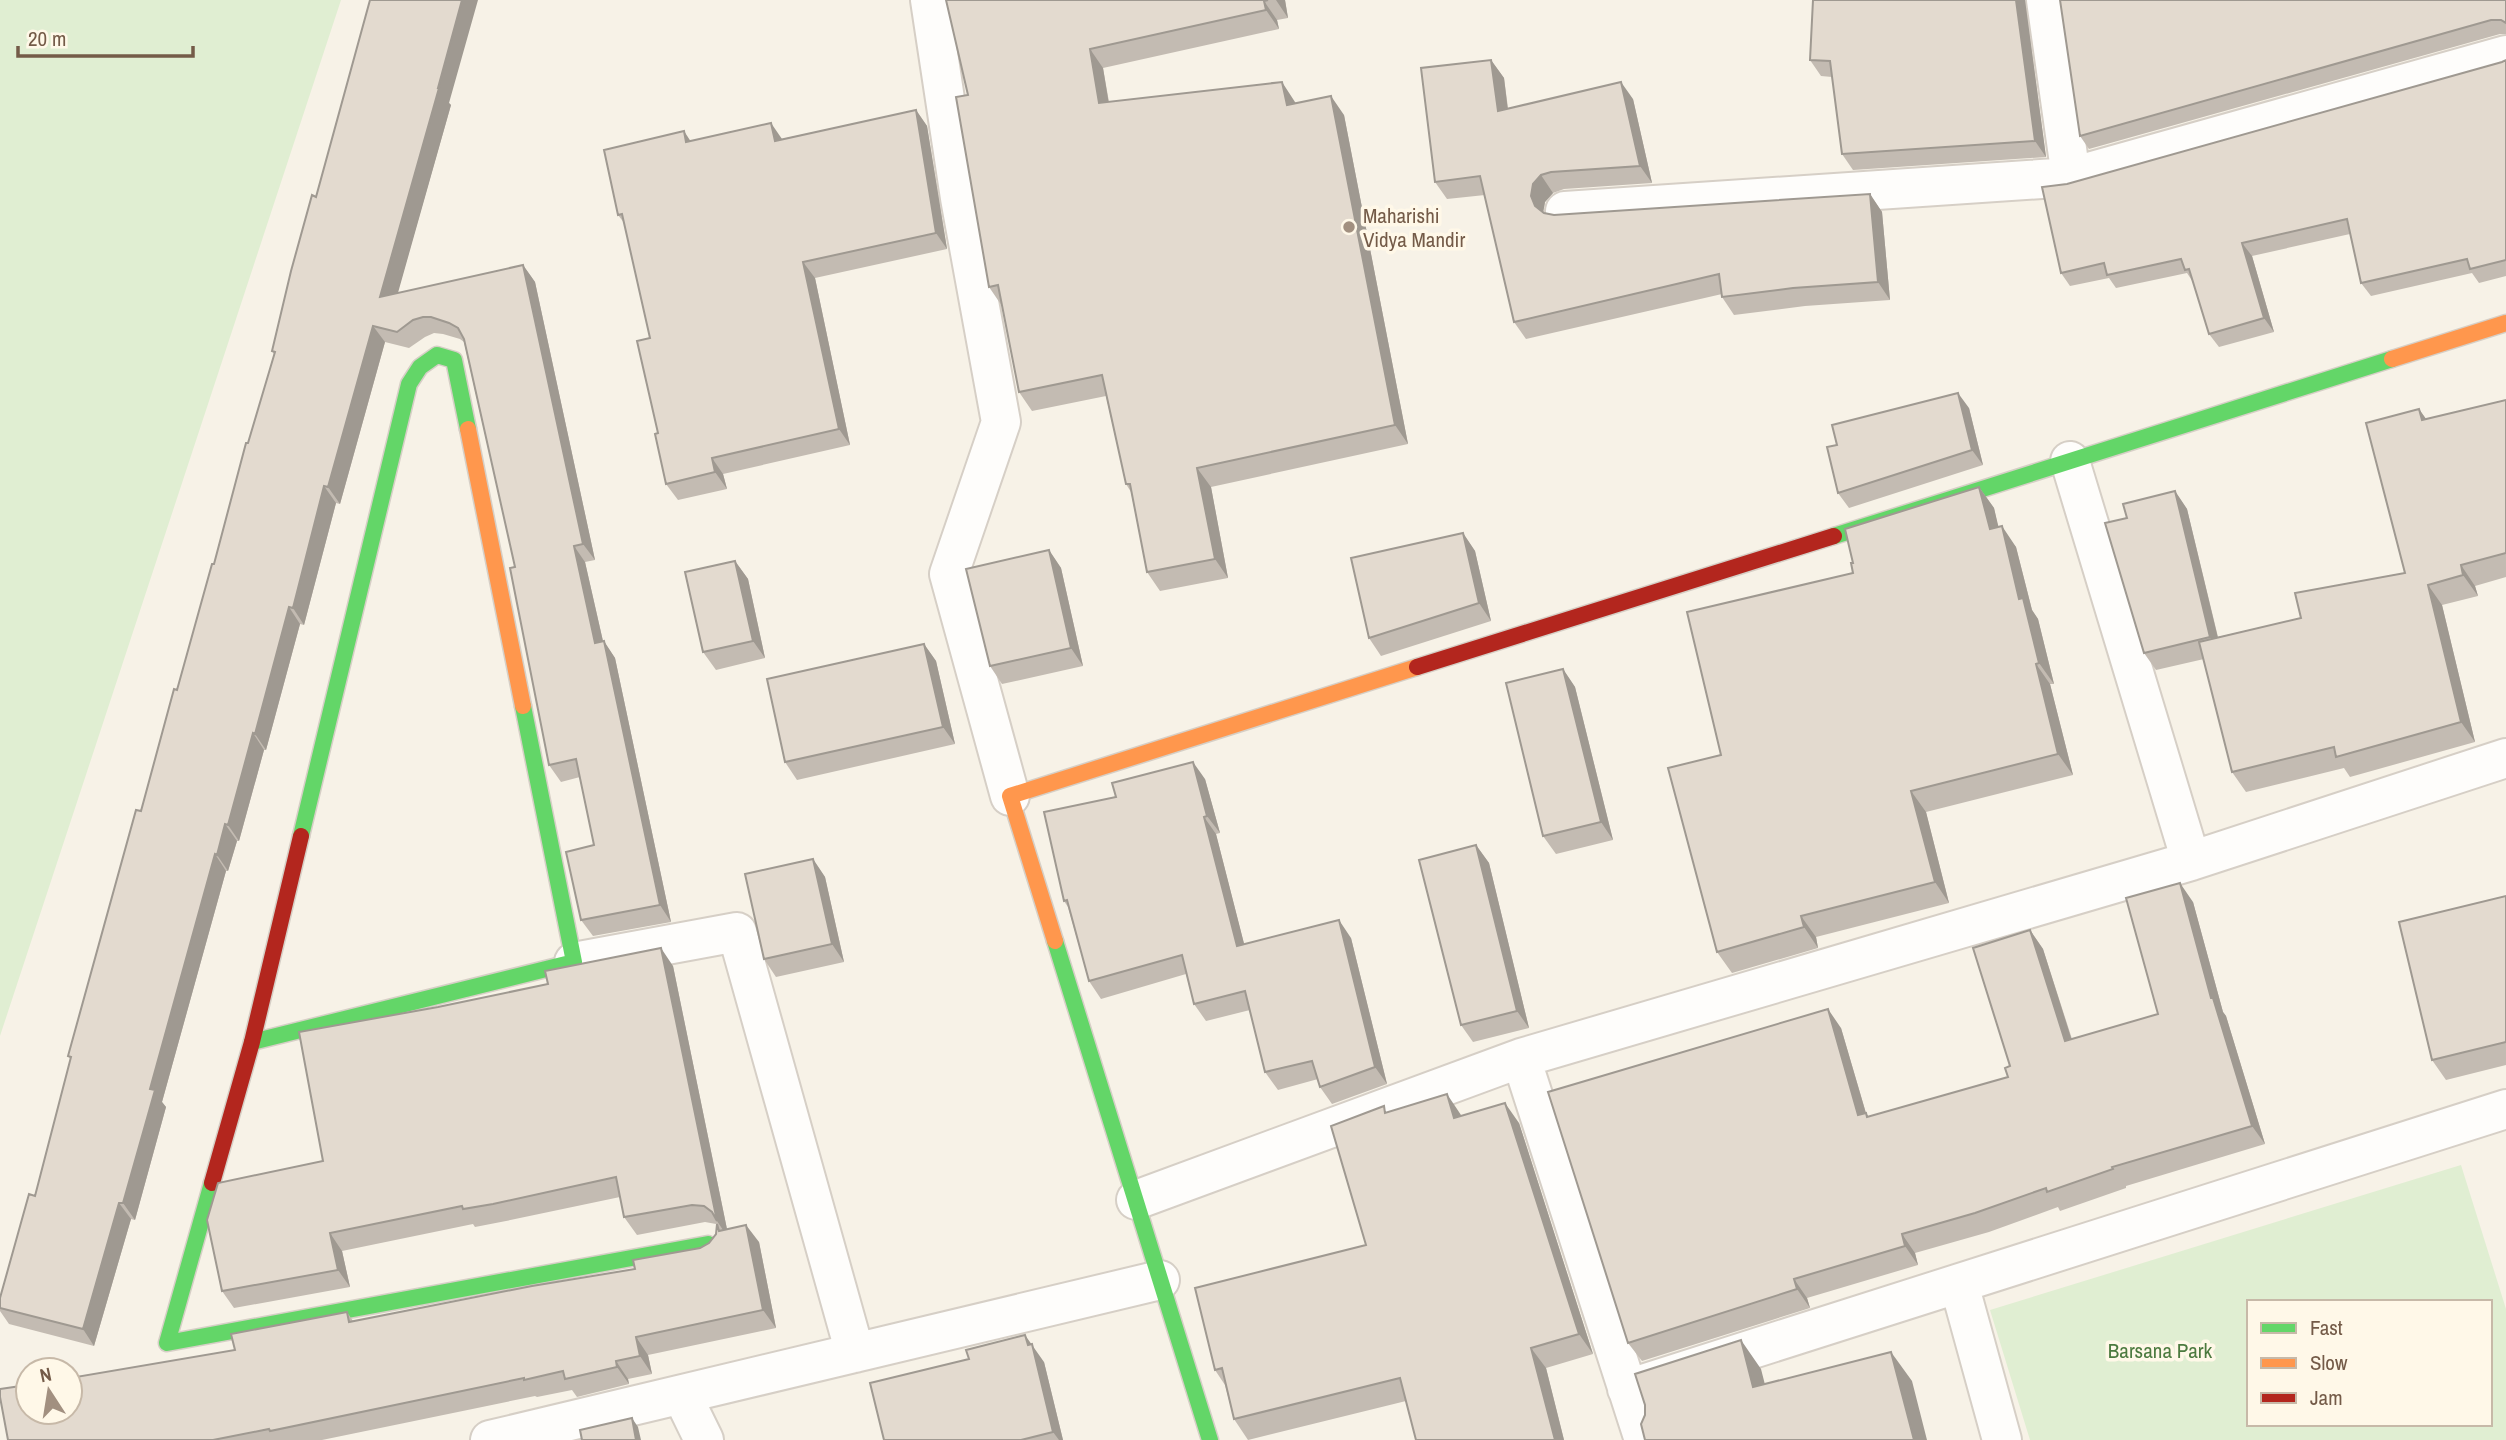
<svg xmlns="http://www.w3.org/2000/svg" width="2506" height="1440" font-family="'Archivo Narrow',sans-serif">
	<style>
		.green { fill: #e0eed2; fill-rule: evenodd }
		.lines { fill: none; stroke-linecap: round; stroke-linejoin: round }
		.street-casing { stroke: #d6cfc6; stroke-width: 42 }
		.fast-casing { stroke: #d6cfc6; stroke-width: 19 }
		.slow-casing { stroke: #d6cfc6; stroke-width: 19 }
		.jam-casing { stroke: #d6cfc6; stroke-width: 19 }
		.street { stroke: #fefdfb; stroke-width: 38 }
		.fast { stroke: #63d668; stroke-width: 16 }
		.slow { stroke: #ff974d; stroke-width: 16 }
		.jam { stroke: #b3261e; stroke-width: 16 }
		.wall { fill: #c3bbb2 }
		.shaded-wall { fill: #9f9991 }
		.building { fill: #e3dacf; stroke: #9f9991; stroke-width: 2 }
		.poi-dot { fill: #a29080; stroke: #fff8e8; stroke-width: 2.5 }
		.labels { text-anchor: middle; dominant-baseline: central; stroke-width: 7; stroke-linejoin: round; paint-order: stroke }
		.poi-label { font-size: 21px; fill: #745b48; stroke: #fff8e8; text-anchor: start }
		.park-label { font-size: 21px; fill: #4c7a3f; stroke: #fff8e8 }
	</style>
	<rect width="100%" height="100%" fill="#f7f2e7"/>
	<!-- green -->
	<path class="green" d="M0,0h341l-341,1036z
		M2461,1165l45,144v131h-476l-40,-130zM2249,1302h241v122h-241z"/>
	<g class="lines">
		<defs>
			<path id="street" d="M930,0l30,198 41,224 -52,152 61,222
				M2046,0l25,177
				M1565,211l506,-34 435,-122
				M2070,461l121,400
				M574,962l163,-30 118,421
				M1521,1058l123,382
				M1136,1200l385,-142 670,-197 315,-103
				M1959,1284l43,156
				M1627,1389l879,-280
				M682,1395l22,45
				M490,1440l670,-160"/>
			<path id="fast" d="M1834,536l558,-177
				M301,836l108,-452 11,-17 17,-12 17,5 14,69
				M1055,941l155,499
				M252,1042l322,-80 -51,-256
				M212,1183l-45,160 541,-99"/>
			<path id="slow" d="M2392,359l114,-36
				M468,429l55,277
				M1055,941l-45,-145 407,-129"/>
			<path id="jam" d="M1417,667l417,-131
				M212,1183l40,-141 49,-206"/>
		</defs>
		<!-- street casing -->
		<use href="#street" class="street-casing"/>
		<!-- fast casing -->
		<use href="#fast" class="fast-casing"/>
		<!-- slow casing -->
		<use href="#slow" class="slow-casing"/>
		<!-- jam casing -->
		<use href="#jam" class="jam-casing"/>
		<!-- street -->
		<use href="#street" class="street"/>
		<!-- fast -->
		<use href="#fast" class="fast"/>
		<!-- slow -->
		<use href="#slow" class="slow"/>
		<!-- jam -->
		<use href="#jam" class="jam"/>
	</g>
	<!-- wall -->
	<path class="wall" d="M946,0h339l3,18 -11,2 2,9 -176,39 6,34h186l1,1 48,12 64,329 -197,43 17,91 -68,13 -13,-19 -16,-80 -5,-8 -20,-88 -74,15 -13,-19 -17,-86 -13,-19 -21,-192z
		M2025,0l21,157 -193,13 -11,-16 -10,-77 -11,-1 -11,-16z
		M2506,0v34h-6l-411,115 -9,-13z
		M1491,60l13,18 4,30 125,-9 19,84 -88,6 -11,4 -8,9 -2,11 11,2 316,-21 12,18 8,88 -85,6 -71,9 -12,-18v-3l-196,45 -12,-17 -29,-127 -38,4 -12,-17z
		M2506,60v216l-27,7 -7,-10 -101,23 -10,-13 -11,-49 -98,22 22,76 -55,15 -10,-13 -16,-52 -6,-9 -71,15 -7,-10 -39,8 -9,-13 6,-89 435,-122z
		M449,103l2,2 -54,189 126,-29 12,17 60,278 -10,2 18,79 12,17 56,264 -78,14 -12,-16 13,-75 -14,-68 -19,5 -12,-17 -34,-198 -51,-225 -4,-3 -17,-5 -9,-1 -9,4 -16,11 -24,-6 -45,162 -4,-1 -32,122 -4,-1 -34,126h-2l-25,91h-2l-9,30h-2l-64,231 4,5 -31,113 -4,-1 -37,127 -85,-22 -9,-13v-13l35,-102 36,-136 -3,-4 146,-492 60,-210 -2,-3 44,-154z
		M916,110l11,16 20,123 -132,29 35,167 -127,29 4,15 -49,11 -12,-16 -8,-51 -8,-95 -25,-114 -7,-9 73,-74 91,-2z
		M2506,400v177l-31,9 3,10 -36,9 33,137 -125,35 -6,-9 -98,24 -14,-20 -28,-113 -48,11 -12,-17 -17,-135 48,-27 12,18 31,128 83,-19 104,-45 14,-164 7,10z
		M1969,408l14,57 -134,43 -11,-15z
		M1979,487l15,21 4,19 18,20 16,63 6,9 16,65h-4l23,91 -147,37 23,91 -133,34 2,11 -86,25 -15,-21 4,-197 132,-182v-10z
		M1463,533l12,18 16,70 -110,35 -12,-18z
		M1049,550l12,18 22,98 -81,18 -12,-18z
		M735,561l13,18 17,79 -49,12 -13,-18z
		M924,644l12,17 19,83 -158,36 -12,-18z
		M1563,669l12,18 38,153 -57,14 -13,-18z
		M1205,779l15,54 -4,1 28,110 107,-6 36,146 -55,20 -12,-17 -2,-8 -40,11 -13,-18 -15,-62 -44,11 -12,-17 -8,-30 -85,25 -12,-18 -21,-74 -4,-6z
		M1476,845l13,18 40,165 -56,14 -12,-17z
		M813,859l12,18 19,85 -68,15 -12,-18z
		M2506,896v169l-60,15 -14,-20z
		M2193,902l30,110 3,4 39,128 -139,42v2l-66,23 -2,-4 -69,25 -74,21 3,12 -111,33 3,10 -168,53 -14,-18 213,-315 25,85 3,4 139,-40 22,-147 13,19 29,90 86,-25z
		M673,966l54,263 32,13 17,86 -128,27 4,19 -24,5 1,5 -52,13 -5,-7 -35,7 -2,-1 -213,44h-314l227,-90 112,-38 6,9 282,-52 65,-21 9,-5 7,-9 1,-9 -1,-1 -11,-2 -68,13 -13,-18 -4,-20 -114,24 -31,6 -2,-3 -131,27 8,36 -116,21 -12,-17 101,-130z
		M1388,1112l74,4 57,7 74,231 -47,14 18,72h-148l-10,-39 -158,39 -14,-21 -9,-34 -10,-15 151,-125z
		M1044,1362l19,78h-179z"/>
	<!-- shaded-wall -->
	<path class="shaded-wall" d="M462,0h16l-29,103 2,2 -59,209 -12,-17z
		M1276,0h9l3,18z
		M2016,0h9l21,157 -11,-16z
		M1264,1l13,19 2,9 -13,-19z
		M1090,49l13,19 9,55 -13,-20z
		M1491,60l13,18 6,50 -12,-17z
		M1282,82l13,20 6,22 -14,-19z
		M1621,82l12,17 19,84 -12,-17z
		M1331,96l13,19 64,329 -13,-19z
		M916,110l11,16 20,123 -11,-16z
		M771,123l11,16 -7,2z
		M684,131l11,17 -9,-6z
		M1541,175l12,18 -8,9 -2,11 -8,-7 -4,-10 2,-12z
		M1870,194l12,18 8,88 -12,-18z
		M2242,243l10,13 22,76 -10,-14z
		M803,262l12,16 35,167 -11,-16z
		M523,265l12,17 60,278 -12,-16z
		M373,326l12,16 -45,162 -12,-17z
		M1958,393l11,15 14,57 -11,-15z
		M2419,409l14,20 -11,-9z
		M712,458l11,16 4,15 -12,-17z
		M1197,468l14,19 17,91 -13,-19z
		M324,486l12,17 -32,122 -11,-17z
		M1979,487l15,21 10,42 -14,-21z
		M2175,491l12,18 35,146 -12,-18z
		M2002,526l14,21 16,63 6,9 16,65 -15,-21 -20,-64z
		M1463,533l12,18 16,70 -12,-18z
		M574,546l11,16 22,97 -12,-16z
		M1049,550l12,18 22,98 -12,-18z
		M735,561l13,18 17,79 -12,-17z
		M2461,565l14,21 3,10 -15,-21z
		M2428,585l14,20 33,137 -14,-20z
		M289,607l11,17 -34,126 -11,-16z
		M604,641l11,17 56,264 -11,-17z
		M924,644l12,17 19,83 -12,-17z
		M2036,664l14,20 23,91 -15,-21z
		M1563,669l12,18 38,153 -12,-18z
		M253,733l11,17 -25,91 -11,-16z
		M1193,762l12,17 15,54 -13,-17z
		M1911,791l15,21 23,91 -14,-21z
		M1204,817l12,17 33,129 -12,-17z
		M225,824l12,17 -9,30 -11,-16z
		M1476,845l13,18 40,165 -12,-17z
		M215,854l11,17 -64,231 4,5 -31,113 -12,-17 27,-114z
		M813,859l12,18 19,85 -12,-18z
		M2180,883l13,19 30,110 3,4 39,128 -13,-18 -41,-128z
		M1801,916l15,21 2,11 -14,-21z
		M1339,920l12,18 36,146 -12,-17z
		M2030,930l13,19 35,111 -13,-19z
		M661,948l12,18 56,273 -12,-18z
		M1828,1009l13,19 31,106 -14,-19z
		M1447,1094l14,21 7,24 -14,-21z
		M1505,1103l14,20 74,231 -14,-20z
		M119,1203l12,16 -37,127 -11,-17z
		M746,1225l13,17 17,86 -13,-18z
		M330,1233l12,18 8,36 -12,-17z
		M1902,1234l13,19 3,12 -13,-19z
		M1794,1279l13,19 3,10 -13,-19z
		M1025,1335l19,27 19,78h-4l-6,-8z
		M636,1337l12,18 4,19 -12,-18z
		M1741,1340l20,29 12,47 -20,-29z
		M1531,1348l15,20 18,72h-9z
		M1891,1352l21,29 15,59h-13z
		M616,1361l12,18 1,5 -12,-17z
		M632,1418l6,9 3,13h-5z"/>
	<!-- building -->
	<path class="building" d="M370,0h92l-24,88h1l-59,209 143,-32 60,279 -9,2 21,97 9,-2 56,264 -79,15 -15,-68 28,-7 -18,-86 -27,6 -39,-197 5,-1 -51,-228 -6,-11 -9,-5 -18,-6h-8l-10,3 -16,12 -24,-6 -45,161 -4,-1 -31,122 -4,-1 -34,127 -2,-1 -25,92 -3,-1 -8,31 -2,-1 -65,235 5,1 -32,113h-4l-36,126 -83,-21v-10l29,-104 6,2 36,-139 -3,-1 68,-246 5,1 33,-122 3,1 35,-126h2l32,-121h2l27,-91 -3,-1 19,-80 21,-76 4,2z
		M946,0h322l-4,1 2,9 -176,39 9,54 183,-21 5,23 44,-9 64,329 -198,43 18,91 -68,13 -17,-88h-4l-24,-109 -83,17 -21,-107 -9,2 -33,-190 12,-2z
		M1813,0h203l19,141 -193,13 -12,-93 -20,-1z
		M2060,0h446v23l-5,-3h-10l-411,116z
		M1491,60l7,51 123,-29 19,84 -89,6 -10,3 -8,9 -2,12 4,10 9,7 10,2 316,-21 8,88 -85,6 -71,9 -3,-23 -205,48 -34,-146 -45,6 -14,-114z
		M2506,60v200l-36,9 -3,-10 -106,24 -14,-64 -105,24 22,75 -55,16 -20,-65 -4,1 -4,-11 -74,16 -3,-12 -43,10 -19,-86 25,-3 435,-122z
		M916,110l20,123 -133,29 36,167 -127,29 3,14 -49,12 -11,-50 3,-1 -21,-92 13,-3 -28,-124 -4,1 -14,-65 80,-19 2,11 85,-19 4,18z
		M1958,393l14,57 -134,43 -11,-46 10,-2 -5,-20z
		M2506,400v153l-45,12 2,10 -35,10 33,137 -125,35 -2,-10 -102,25 -33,-130 102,-24 -6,-25 110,-20 -39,-150 53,-14 3,11z
		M1979,487l11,42 12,-3 17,73 4,-1 16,65 -3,1 22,90 -147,37 24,91 -134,34 3,11 -87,25 -49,-184 53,-13 -34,-143 166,-39 -2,-10h2l-8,-34z
		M2175,491l35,146 -66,16 -39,-130 22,-5 -4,-14z
		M1463,533l16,70 -110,35 -18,-80z
		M1049,550l22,98 -81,18 -24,-97z
		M735,561l18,80 -50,11 -18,-80z
		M924,644l19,83 -158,35 -18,-83z
		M1563,669l38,153 -58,14 -37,-153z
		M1193,762l14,54 -3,1 33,129 102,-26 36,147 -55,20 -8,-26 -47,11 -20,-81 -51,13 -12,-49 -93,26 -22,-81 -3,1 -20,-89 72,-15 -4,-14z
		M1476,845l41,166 -56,14 -42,-165z
		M813,859l19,85 -68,15 -19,-85z
		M2180,883l31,115h2l39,128 -140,41 1,2 -66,23 -1,-4 -71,25 -73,21 3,12 -111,33 3,10 -169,54 -80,-251 280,-83 30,106 8,-2 1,4 141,-40 -3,-9 5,-2 -37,-118 57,-18 35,111 93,-27 -32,-116z
		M2506,896v146l-74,18 -33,-138z
		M661,948l56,273 -5,-9 -8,-6 -12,-1 -68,12 -8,-40 -123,27 -30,5 -1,-3 -132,27 8,37 -116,21 -15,-71 11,-37 105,-22 -24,-129 139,-25 110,-23 -3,-13z
		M1447,1094l7,24 51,-15 74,231 -48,14 24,92h-139l-16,-62 -166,41 -12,-51 -7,2 -20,-82 171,-43 -35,-119 53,-20 1,7z
		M717,1224l2,7 27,-6 17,85 -127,27 4,19 -24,5 1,6 -52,12 -2,-8 -39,9v-2l-254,53 -1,-2 -56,11h-205l-8,-43v-8l28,-4v27h42v-34l165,-28 -4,-16 116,-22 2,10 183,-36 103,-17 -2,-9 67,-12 9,-5 7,-9z
		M1025,1335l3,10 4,-1 21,88 -32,8h-137l-14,-57 99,-24 -3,-9z
		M1741,1340l12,47 138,-35 23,88h-269l-4,-16 4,-9v-10l-10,-31z
		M632,1418l4,22h-54l-2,-10z"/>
	<!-- markers -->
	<circle class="poi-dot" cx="1349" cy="227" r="7"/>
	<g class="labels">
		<!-- poi labels -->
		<g class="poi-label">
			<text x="1363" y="215">Maharishi<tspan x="1363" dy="24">Vidya Mandir</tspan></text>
		</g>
		<!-- park labels -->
		<g class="park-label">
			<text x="2160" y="1350">Barsana Park</text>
		</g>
	</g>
	<!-- legend -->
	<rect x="2247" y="1300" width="245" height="126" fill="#fff8e8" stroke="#c7b9a8" stroke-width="2"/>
	<rect x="2261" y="1323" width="35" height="10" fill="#63d668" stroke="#c7b9a8" stroke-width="2"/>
	<text x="2310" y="1335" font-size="21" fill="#745b48">Fast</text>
	<rect x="2261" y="1358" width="35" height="10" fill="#ff974d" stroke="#c7b9a8" stroke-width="2"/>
	<text x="2310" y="1370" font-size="21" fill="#745b48">Slow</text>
	<rect x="2261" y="1393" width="35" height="10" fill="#b3261e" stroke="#c7b9a8" stroke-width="2"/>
	<text x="2310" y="1405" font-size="21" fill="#745b48">Jam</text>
	<!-- north arrow -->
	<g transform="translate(49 1391) rotate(348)"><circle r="33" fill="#fff8e8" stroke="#c7b9a8" stroke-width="2"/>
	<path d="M0-5L12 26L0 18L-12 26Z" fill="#a29080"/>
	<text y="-10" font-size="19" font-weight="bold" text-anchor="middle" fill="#745b48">N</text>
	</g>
	<!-- scale -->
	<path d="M18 46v10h175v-10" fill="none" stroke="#745b48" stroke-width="3.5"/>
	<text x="28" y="46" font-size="21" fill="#745b48" stroke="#fff8e8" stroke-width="5" paint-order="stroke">20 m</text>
</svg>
